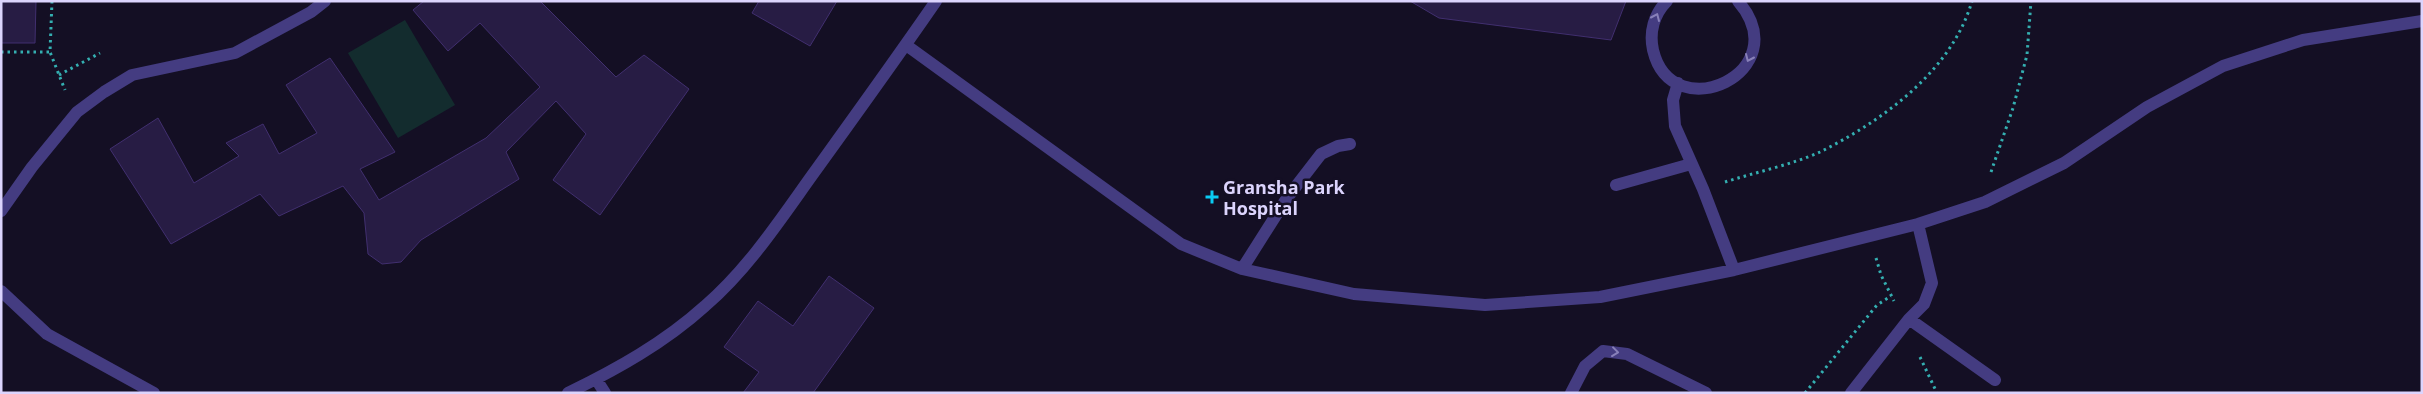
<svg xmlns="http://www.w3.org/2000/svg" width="2423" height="394" font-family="'Open Sans',sans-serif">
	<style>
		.green { fill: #132c2e }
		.building { fill: #271c44; stroke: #412f6f }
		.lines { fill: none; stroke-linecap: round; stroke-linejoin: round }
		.path { stroke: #34afb1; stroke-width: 3; stroke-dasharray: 2.5 4; stroke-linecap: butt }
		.service { stroke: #443c81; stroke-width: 12 }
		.oneway { stroke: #8880b9 }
		.poi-dot { fill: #0acbf3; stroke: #140f24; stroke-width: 2 }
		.labels { text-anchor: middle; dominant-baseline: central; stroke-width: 5; stroke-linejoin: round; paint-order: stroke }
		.poi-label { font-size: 18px; font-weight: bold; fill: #dcd4fd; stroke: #140f24; text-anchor: start }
	</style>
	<rect width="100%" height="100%" fill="#140f24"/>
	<!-- green -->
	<path class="green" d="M405,20l50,85 -57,33 -50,-85z"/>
	<!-- building -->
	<path class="building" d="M1,1h35l-1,42h-34z
		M424,1h116l76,76 28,-22 45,34 -89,126 -47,-35 33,-46 -30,-33 -50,51 13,27 -98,61 -20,22 -19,2 -14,-10 -4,-41 -21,-27 -64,30 -19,-22 -89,50 -61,-95 48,-31 36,65 45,-27 -13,-13 37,-19 16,30 38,-21 -31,-48 44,-27 65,94 -35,17 19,31 107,-62 54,-51 -60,-64 -32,28 -35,-41z
		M759,1h78l-27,45 -58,-33z
		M1410,1h216l-15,39 -172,-22z
		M829,276l45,32 -61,85h-70l16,-21 -35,-25 34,-46 35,25z"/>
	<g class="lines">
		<!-- path -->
		<path class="path" d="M52,1l-2,51 15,38
			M1,52h49
			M59,75l41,-22
			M1991,172l22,-64 14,-53 4,-54
			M1725,182c28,-9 69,-18 95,-30 62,-31 132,-81 152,-151
			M1876,258l5,17 13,26
			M1920,357l17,36
			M1805,393l72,-88 14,-9"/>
		<!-- service -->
		<path class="service" d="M1667,1c-13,13 -18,31 -14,49 19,80 146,22 85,-49
			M906,45l275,199 61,25 112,25 131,11 115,-8 134,-27 184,-46 67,-22 79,-39 83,-56 76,-41 80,-26 119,-19
			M1678,83l-5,17 2,26 28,63 31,81
			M1616,185l75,-21
			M1,211l31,-44 45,-55 27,-20 28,-17 103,-22 76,-41 14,-11
			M1242,269l45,-71 34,-44 17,-8 12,-2
			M1,291l46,43 107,59
			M1909,319l86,61
			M596,379l9,14
			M568,393c49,-24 96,-50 137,-87 43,-37 75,-86 108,-132 41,-57 83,-115 123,-173
			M1571,393l14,-27 18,-15 24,3 79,39
			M1851,393l58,-74 15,-15 8,-21 -14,-59"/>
	</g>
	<!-- one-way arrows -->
	<defs><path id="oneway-chevron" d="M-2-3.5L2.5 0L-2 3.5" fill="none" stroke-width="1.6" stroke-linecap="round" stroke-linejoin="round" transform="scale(1.25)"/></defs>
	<g class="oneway">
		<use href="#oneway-chevron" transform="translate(1656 17) rotate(-66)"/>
		<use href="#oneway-chevron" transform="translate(1749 58) rotate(114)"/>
		<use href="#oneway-chevron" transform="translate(1615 352) rotate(7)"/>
	</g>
	<!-- markers -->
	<path class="poi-dot" d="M1209.5 189.5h5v5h5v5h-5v5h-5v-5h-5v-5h5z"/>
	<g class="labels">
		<!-- poi labels -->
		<g class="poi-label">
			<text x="1223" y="187">Gransha Park<tspan x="1223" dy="21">Hospital</tspan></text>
		</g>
	</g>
	<!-- border -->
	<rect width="2423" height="394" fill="none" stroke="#dcd4fd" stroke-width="5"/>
</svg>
